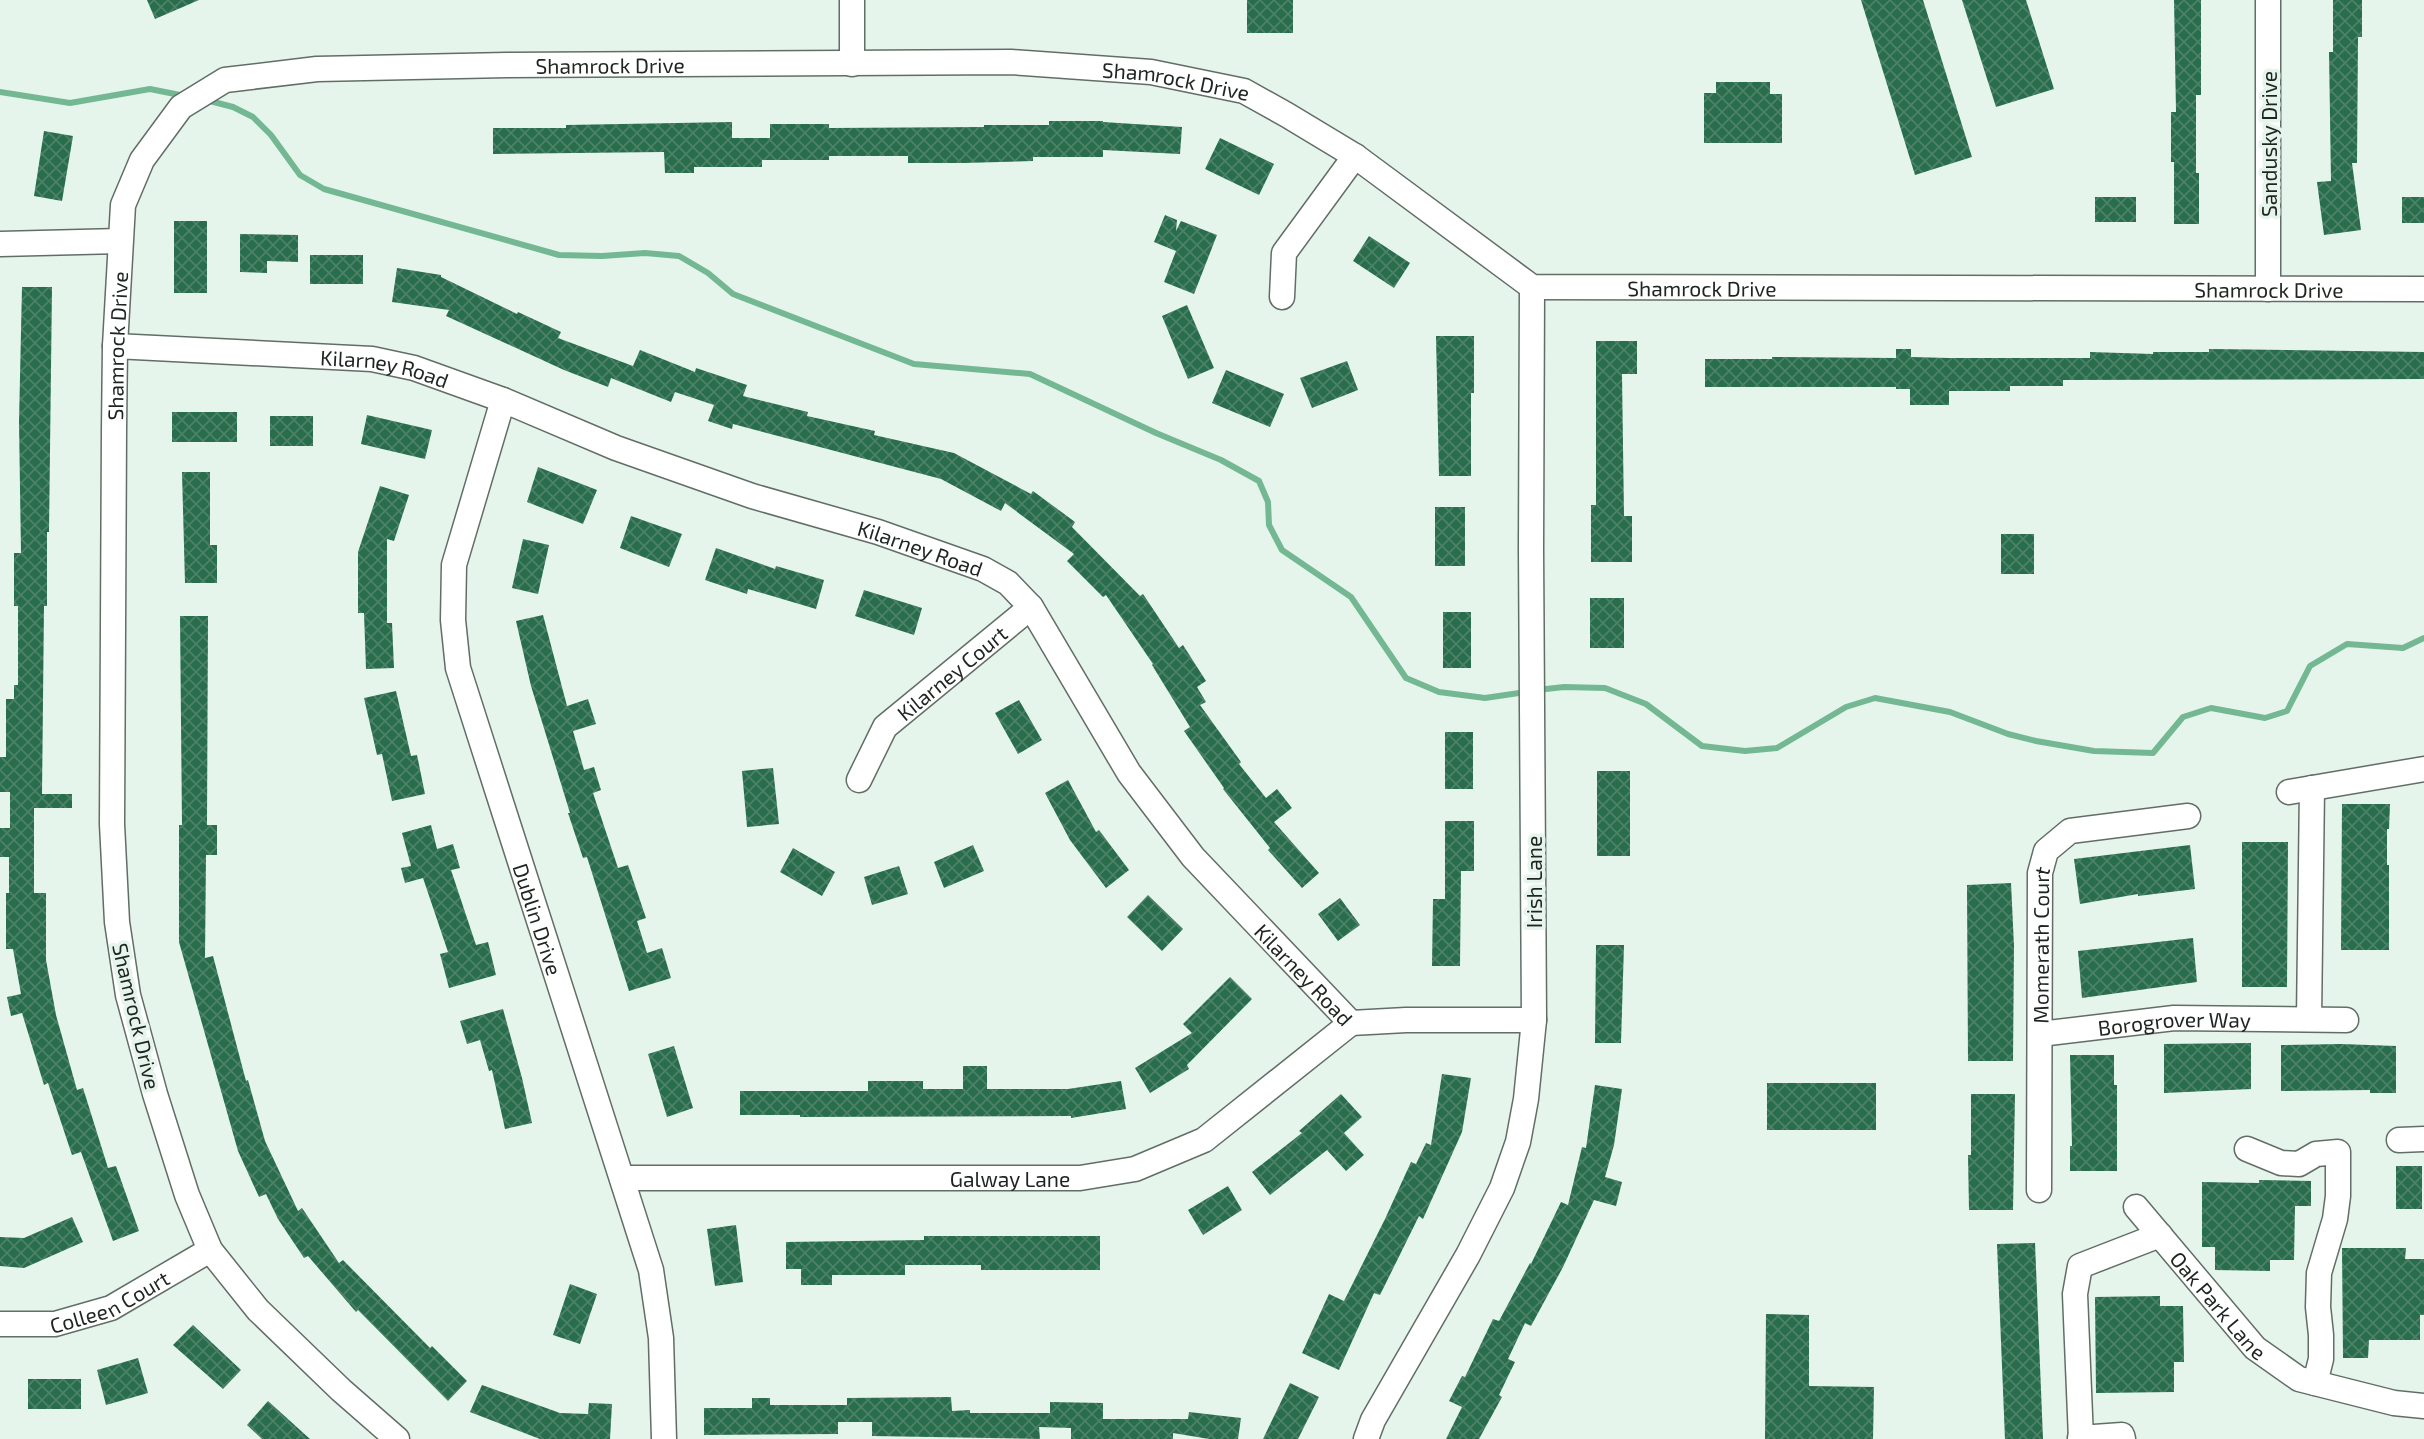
<svg xmlns="http://www.w3.org/2000/svg" width="2424" height="1439" font-family="'Exo 2',sans-serif">
	<style>
		.lines { fill: none; stroke-linecap: round; stroke-linejoin: round }
		.stream { stroke: #74b893; stroke-width: 6 }
		.building { fill: url(#building-cross-hatch) }
		.minor-casing { stroke: #616e66; stroke-width: 27 }
		.minor { stroke: #fff; stroke-width: 24 }
		.labels { text-anchor: middle; dominant-baseline: central; stroke-width: 7; stroke-linejoin: round; paint-order: stroke }
		.street-label { font-size: 21px; fill: #1e2420; stroke: #e6f5ec }
	</style>
	<defs>
		<pattern id="building-cross-hatch" width="8" height="8" patternUnits="userSpaceOnUse" patternTransform="scale(1.75)"><rect width="8" height="8" fill="#286d4c"/><path d="M0 0l8 8M0 8l8-8" fill="none" stroke="#4d8168"/></pattern>
	</defs>
	<rect width="100%" height="100%" fill="#e6f5ec"/>
	<g class="lines">
		<!-- stream -->
		<path class="stream" d="M0,92l70,11 80,-14 35,7
			M206,100l27,7 20,10 18,18 29,40 24,14 235,66 43,1 43,-3 34,3 29,17 25,21 181,70 116,10 126,59 65,27 38,21 9,21 1,23 13,25 69,47 55,81 33,14 46,6 41,-6
			M1537,690l27,-3 41,1 41,16 56,42 43,5 32,-3 69,-41 29,-9 75,14 58,22 28,7 58,10 59,2 30,-36 28,-9 54,10 22,-7 23,-45 37,-22 56,4 21,-10"/>
	</g>
	<!-- building -->
	<path class="building" d="M147,0h52l-44,19z
		M1247,0h46v33h-46z
		M1861,0h62l49,157 -57,18z
		M1962,0h64l28,89 -58,18z
		M2174,0h27v95h-5v78h3v51h-25v-62h-3v-50h5z
		M2333,0h29v37h-4l-1,126h-5l9,67 -37,5 -7,-53 14,-1 -2,-129h4z
		M1716,82h54v12h12v49h-78v-50h12z
		M1049,121h54v1l79,5 -2,27 -77,-4v7h-70v4l-69,2h-56v-7h-79v4h-67v7h-68v6h-29l-1,-21 -171,2v-26h73v-3l166,-3v16h38v-14h59v4l155,-1v-2h65z
		M44,131l29,5 -11,65 -28,-5z
		M1220,138l54,26 -15,31 -54,-26z
		M2095,197h41v25h-41z
		M2402,197h22v26h-22z
		M1165,215l12,5 -1,11 5,-10 36,14 -23,59 -30,-12 12,-31 -22,-9z
		M174,221h33v72h-33z
		M240,234l58,1v27l-31,-1v12l-27,-1z
		M1369,236l41,27 -16,25 -41,-27z
		M310,255h53v29h-53z
		M397,268l44,7v2l76,37 1,-2 43,20 -3,6 75,28 7,-16 55,22 1,-4 51,17 -4,11 65,16 -1,4 68,15 -1,4 80,18 77,41 2,-3 42,31 -3,5 68,69 3,-2 36,54 4,-3 23,36 -9,6 9,15 -6,3 41,57 -2,2 27,34 11,-9 15,19 -18,14 45,51 -17,15 -34,-38 2,-2 -47,-59 1,-1 -40,-57 6,-4 -38,-62 1,-1 -47,-69 -3,2 -36,-36 7,-7 -69,-51 -4,8 -60,-32 -208,-55 -1,5 -24,-8 6,-16 -39,-13 -4,10 -60,-24 -3,9 -44,-17 -118,-54 3,-6 -57,-8z
		M22,287h30l-3,245h-2v74h-3l-2,188h30v14h-38v85h12v67l10,55 21,75 6,-2 25,80 8,-2 23,65 -26,10 -32,-89 -9,3 -24,-72 -4,2 -22,-72 -11,3 -4,-19 14,-3 -8,-45h-7v-56h3v-36h-9v-29h10v-36h-10v-35h6v-58h8v-14h4v-79h-4v-53h7l-2,-131z
		M1187,305l27,63 -26,11 -26,-63z
		M1436,336h38v57h-3v83h-32z
		M1596,341h41v33h-15l2,142h8v46h-41v-57h5z
		M1896,349h15v8l38,1h141v-6l63,2v-2h56v-3l215,3v27l-361,1v6h-53v5h-61v14h-39v-16h-14v-2h-191v-28h67v-2l124,1z
		M1347,361l11,29 -46,18 -12,-30z
		M1226,370l58,24 -14,33 -58,-24z
		M172,412h65v30h-65z
		M367,415l65,15 -7,29 -64,-15z
		M270,416h43v30h-43z
		M538,467l59,23 -14,34 -56,-22z
		M182,472h28v73h7v38h-32z
		M380,486l29,9 -15,46 -7,-2v84h5l2,45 -28,1 -2,-56h-6v-61z
		M1435,507h30v59h-30z
		M631,516l51,18 -13,33 -49,-19z
		M2001,534h33v40h-33z
		M523,539l26,6 -11,49 -26,-6z
		M716,548l59,21 1,-3 48,14 -8,29 -68,-20 -1,5 -42,-14z
		M864,590l58,18 -8,27 -59,-19z
		M1590,598h34v50h-34z
		M1443,612h28v56h-28z
		M543,615l24,91 21,-7 8,25 -23,7 11,39 10,-3 7,23 -8,3 25,75 10,-3 18,53 -9,3 10,32 15,-5 9,30 -42,13 -42,-134 -4,1 -15,-45h2l-39,-127 -15,-65z
		M180,616h28l-1,209h10v30h-11l-1,103 8,-2 33,125 2,-1 17,61 33,70 4,-3 37,55 4,-3 87,88 2,-2 35,35 -19,20 -90,-91 -2,2 -48,-56 -4,2 -26,-39 -12,-25 -7,3 -21,-46 -59,-209v-117h3z
		M396,691l15,65 6,-1 8,39 -33,7 -10,-47 -5,1 -13,-57z
		M1019,700l23,40 -24,14 -23,-41z
		M1445,732h28v57h-28z
		M773,768l6,56 -32,3 -5,-56z
		M1597,771h33v85h-33z
		M1068,780l28,52 3,-2 30,40 -23,18 -36,-48 -25,-47z
		M2342,804h48l-1,25h-2v36h2v85h-48z
		M1445,821h29v50h-13l-1,95h-28l1,-67h12z
		M431,825l6,24 16,-5 7,24 -9,2 25,75 12,-3 8,33 -47,13 -9,-34 8,-2 -25,-74 -18,5 -4,-15 10,-2 -9,-33z
		M2242,842h46l-1,145h-45z
		M973,845l11,26 -40,17 -10,-26z
		M2190,845l5,44 -57,7v-2l-58,10 -6,-45z
		M793,848l42,24 -13,24 -42,-24z
		M899,866l9,28 -36,11 -8,-28z
		M2011,883l3,63 -1,115h-45l-1,-176z
		M1148,895l35,34 -21,22 -35,-34z
		M1340,898l20,27 -22,16 -20,-27z
		M2193,938l4,44 -115,16 -4,-47z
		M1596,945h28l-3,98h-26z
		M1230,977l22,22 -65,66 2,4 -39,24 -15,-25 57,-35 -9,-9z
		M503,1009l19,69 10,45 -27,6 -13,-59 -3,1 -9,-31 -13,4 -7,-23z
		M2251,1043v46l-87,4v-49z
		M2341,1044l55,2v47h-26v-3l-89,1v-46z
		M674,1046l19,62 -26,9 -19,-63z
		M2070,1055h44v30h3v86h-47v-25h2z
		M963,1066h24v23h81l53,-8 5,28 -55,9v-2l-271,1v-2h-60v-24h128v-10h55v8h40z
		M1442,1074l29,4 -9,54 -39,87 -4,-3 -39,79 -6,-2 -35,77 -37,-17 27,-59 15,7 41,-82 26,-57 5,2 10,-21 5,2z
		M1767,1083h109v47h-109z
		M1595,1085l27,4 -8,56 -9,32 17,5 -6,24 -22,-6 -31,67 -32,59 -6,-3 -17,36 7,3 -16,33 3,2 -23,42h-33l16,-32 -13,-6 13,-25 3,1 28,-58 6,2 31,-58 1,1 30,-62 7,3 14,-58 4,1z
		M1341,1094l21,23 -18,16 20,22 -18,16 -19,-21 -57,45 -18,-23 50,-39 -3,-2z
		M1971,1094h44l-2,116h-44l-1,-55h3z
		M2396,1166h26v43h-26z
		M2259,1180l52,1v25h-16l-1,54h-24v11l-55,-1v-23h-13v-65l57,1z
		M1228,1186l14,24 -39,25 -15,-25z
		M72,1217l11,25 -59,26 -24,-2v-29l24,1z
		M736,1225l7,57 -28,4 -8,-57z
		M924,1236h176v34h-119v-5h-76v10h-73v10h-31v-16h-15v-27l138,-2z
		M2035,1243l8,196h-38l-8,-195z
		M2342,1248h64l-1,11h19v56h-4v25h-51l-1,18h-25z
		M570,1284l27,10 -17,50 -27,-9z
		M2160,1296v10h23l1,56h-10v30l-78,1 -1,-96z
		M1766,1314l43,1v71l65,1 -1,52h-108z
		M193,1325l48,45 -18,19 -50,-44z
		M138,1358l10,35 -42,12 -9,-35z
		M28,1379h53v30h-53z
		M1290,1383l29,14 -21,42h-35z
		M482,1385l78,28 28,1 1,-11 23,1 -2,35h-70l-70,-27z
		M951,1397l1,14 18,-1v3h80v-11l53,1v16h85l1,-7 52,6 -3,21h-29l-36,-6v6h-102v-11l-32,-1 1,12 -168,-3v-14h-34v12l-134,1v-27h48v-10h18v7h77v-7z
		M268,1401l42,38h-48l-15,-14z"/>
	<g class="lines">
		<defs>
			<g id="minor">
				<path d="M852,0v64"/>
				<path d="M2268,0v289"/>
				<path d="M0,244l120,-3"/>
				<path d="M1282,297l2,-44 71,-97"/>
				<path id="s1" d="M115,346l257,13 42,9 89,32 113,48 136,48 126,36 105,37 25,14 23,24 98,166 64,84 158,166 55,-3h128"/>
				<path id="s2" d="M503,400l-49,165 -1,55 5,48 193,602 10,68 3,101"/>
				<path id="s3" d="M859,780l26,-53 146,-120"/>
				<path d="M2289,792l135,-23"/>
				<path d="M2309,1019l3,-231"/>
				<path id="s4" d="M2040,1034l134,-16 172,2"/>
				<path d="M2399,1140l25,-1"/>
				<path d="M2247,1149l34,14 18,1 17,-10 22,-2v44l-3,23 -16,54 -1,34 3,28v24l-6,24"/>
				<path id="s5" d="M622,1178h458l55,-9 69,-29 147,-117"/>
				<path id="s6" d="M2039,1190l1,-317 6,-22 24,-20 118,-15"/>
				<path id="s7" d="M2136,1207l119,141 44,31 95,24 30,3"/>
				<path id="s8" d="M0,1324h55l56,-16 99,-58"/>
				<path d="M2080,1438l42,-3 1,4"/>
				<path id="s9" d="M397,1439l-56,-49 -83,-80 -48,-60 -23,-55 -32,-101 -27,-99 -11,-73 -5,-98 2,-394 1,-84 8,-141 19,-45 39,-53 44,-27 92,-11 190,-4 504,-3 140,10 93,19 43,24 68,41 177,131 892,2"/>
				<path d="M1366,1439l7,-19 95,-165 34,-67 16,-46 8,-43 8,-79 -3,-471 1,-262"/>
				<path d="M2081,1439l-6,-145 5,-28 80,-31"/>
			</g>
		</defs>
		<!-- minor casing -->
		<use href="#minor" class="minor-casing"/>
		<!-- minor -->
		<use href="#minor" class="minor"/>
	</g>
	<g class="labels">
		<!-- street labels -->
		<g class="street-label">
			<text stroke="none"><textPath href="#s9" startOffset="1878">Shamrock Drive</textPath></text>
			<text stroke="none"><textPath href="#s9" startOffset="2445">Shamrock Drive</textPath></text>
			<text transform="translate(2268 144) rotate(-90)">Sandusky Drive</text>
			<text stroke="none"><textPath href="#s9" startOffset="3033">Shamrock Drive</textPath></text>
			<text stroke="none"><textPath href="#s9" startOffset="3600">Shamrock Drive</textPath></text>
			<text stroke="none"><textPath href="#s9" startOffset="1185">Shamrock Drive</textPath></text>
			<text stroke="none"><textPath href="#s1" startOffset="271">Kilarney Road</textPath></text>
			<text stroke="none"><textPath href="#s1" startOffset="838">Kilarney Road</textPath></text>
			<text stroke="none"><textPath href="#s3" startOffset="145">Kilarney Court</textPath></text>
			<text transform="translate(1533 882) rotate(-90)">Irish Lane</text>
			<text stroke="none"><textPath href="#s2" startOffset="539">Dublin Drive</textPath></text>
			<text stroke="none"><textPath href="#s6" startOffset="245">Momerath Court</textPath></text>
			<text stroke="none"><textPath href="#s1" startOffset="1426">Kilarney Road</textPath></text>
			<text transform="translate(137 1016) rotate(77)">Shamrock Drive</text>
			<text stroke="none"><textPath href="#s4" startOffset="135">Borogrover Way</textPath></text>
			<text stroke="none"><textPath href="#s5" startOffset="388">Galway Lane</textPath></text>
			<text stroke="none"><textPath href="#s8" startOffset="114">Colleen Court</textPath></text>
			<text stroke="none"><textPath href="#s7" startOffset="128">Oak Park Lane</textPath></text>
		</g>
	</g>
</svg>
